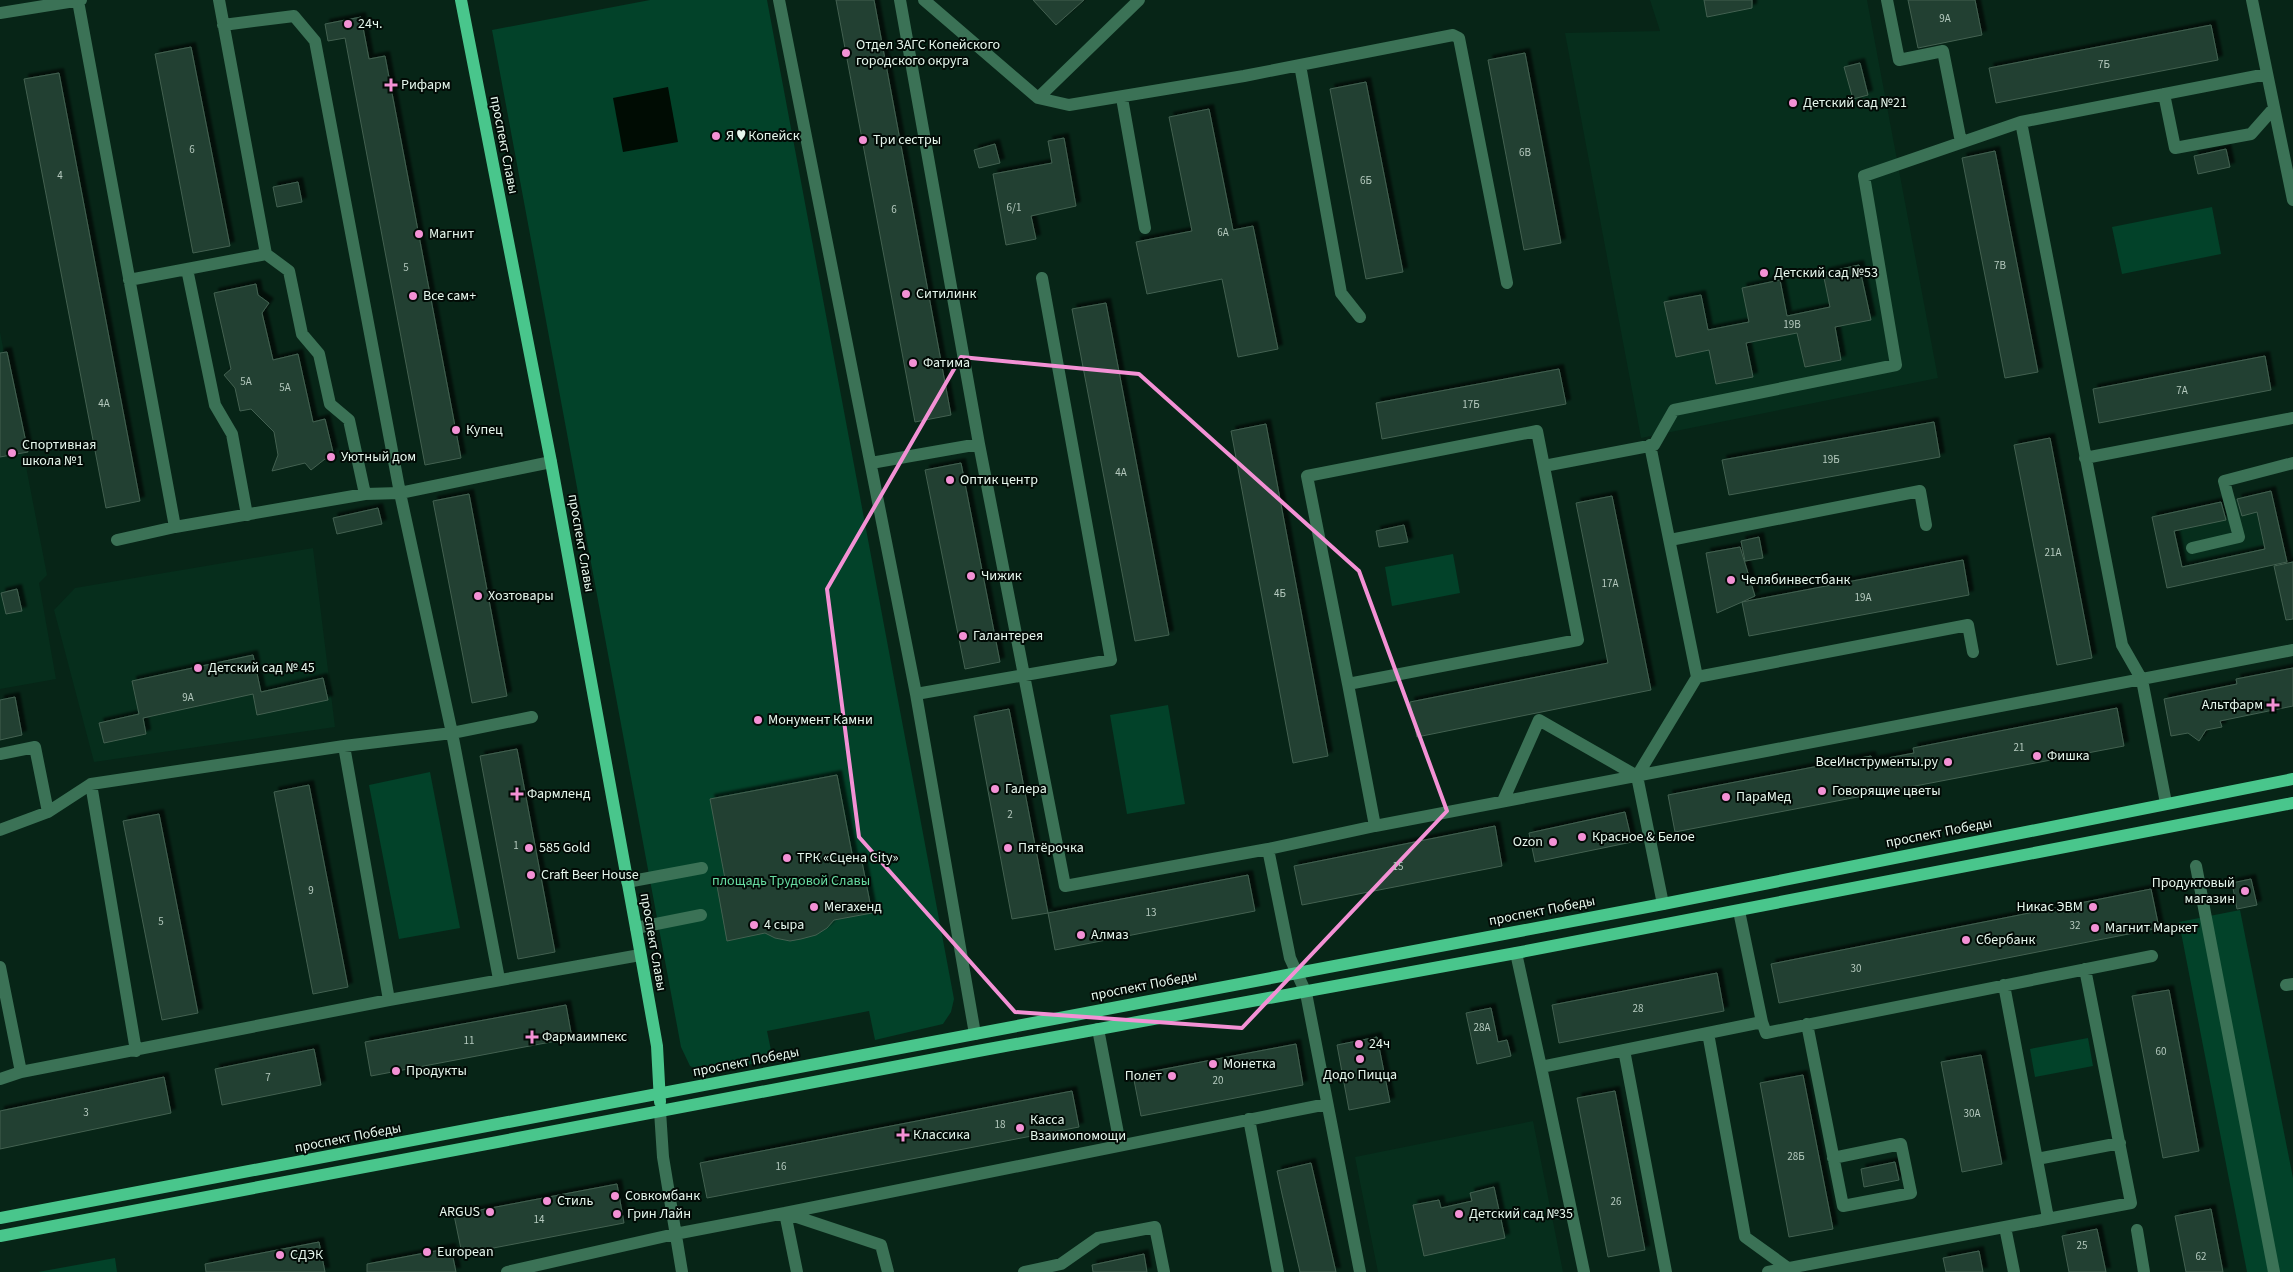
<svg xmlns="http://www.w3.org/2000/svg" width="2293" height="1272" font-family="'Source Sans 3',sans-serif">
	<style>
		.built { fill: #062e1c }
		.green { fill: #024229 }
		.water { fill: #000c03 }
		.building { fill: #223f30; stroke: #436151; filter: url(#shadow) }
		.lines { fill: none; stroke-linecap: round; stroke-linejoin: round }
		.minor { stroke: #3b7256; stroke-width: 12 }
		.major { stroke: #49c68c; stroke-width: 12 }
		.marked { fill: none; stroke: #f391d5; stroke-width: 4; stroke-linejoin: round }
		.poi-dot { fill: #f391d5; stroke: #020b06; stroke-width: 2 }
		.labels { text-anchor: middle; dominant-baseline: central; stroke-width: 4; stroke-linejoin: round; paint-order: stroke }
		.number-label { font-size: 11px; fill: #b5c9be }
		.poi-label { font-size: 14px; fill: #e6f7ed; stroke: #020b06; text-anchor: start }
		.street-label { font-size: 14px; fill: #e6f7ed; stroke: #020b06 }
		.park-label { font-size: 14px; fill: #67dca2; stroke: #020b06 }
	</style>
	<defs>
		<filter id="shadow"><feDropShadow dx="4.5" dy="-4.5" stdDeviation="1" flood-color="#0009"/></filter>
	</defs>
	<rect width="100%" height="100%" fill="#072517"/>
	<!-- built -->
	<path class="built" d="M1650,0h217l71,378 -297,60 -76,-405 95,-2z
		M0,332l47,243 -8,8 17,96 -56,10z
		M2271,491l16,71 -120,26 -15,-71z
		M313,548l22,179 -241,35 -40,-152 21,-22z
		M1533,1121l30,151h-185l-23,-115z"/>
	<!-- green -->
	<path class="green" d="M650,0h117l187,999 -3,13 -8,12 -68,16 -6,-29 -102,20 6,29 -68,13 -15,-7 -9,-19 -189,-1017z
		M2212,207l9,47 -99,20 -10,-47z
		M1453,554l7,39 -68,13 -7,-39z
		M1168,705l17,99 -58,10 -17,-99z
		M430,772l30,156 -61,11 -30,-154z
		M2240,910l53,268v94h-46l-68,-350z
		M2088,1038l5,28 -58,11 -5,-28z
		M115,1258l2,14h-79z"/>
	<!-- water -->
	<path class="water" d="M668,87l10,55 -55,10 -10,-54z"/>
	<!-- building -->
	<path class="building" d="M836,0h38l77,415 -36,7z
		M1033,0h51l-28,25z
		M1704,0h48v8l-45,9z
		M1908,0h67l7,35 -64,13z
		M361,17l8,42 16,-3 76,402 -36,7 -80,-427 -17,3 -3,-17z
		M2211,25l7,35 -222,43 -7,-35z
		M191,47l39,199 -37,7 -38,-199z
		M1525,53l36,190 -37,7 -36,-190z
		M1860,63l8,32 -15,4 -9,-32z
		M59,73l81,428 -34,7 -82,-429z
		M1366,82l37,190 -37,7 -36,-190z
		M1209,109l24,121 20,-4 25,123 -40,8 -16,-78 -75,15 -11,-52 56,-11 -23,-114z
		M1064,138l12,68 -45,10 5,23 -30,6 -13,-71 59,-11 -4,-22z
		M995,144l5,19 -21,5 -5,-18z
		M2226,149l4,18 -32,7 -4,-18z
		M1995,151l43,221 -33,6 -43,-220z
		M298,182l4,20 -25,5 -4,-20z
		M1859,265l12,55 -36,7 6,33 -36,7 -8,-34 -51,10 7,34 -37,7 -7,-34 -33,7 -12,-55 37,-7 7,35 41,-8 -7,-34 38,-8 7,36 43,-9 -7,-34z
		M256,284l2,11 11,8 -7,10 11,47 25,-6 15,68 12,-3 8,33 -3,1 1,4 -6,2 -14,11 -6,-7 -33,8 6,-16 -4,-23 -23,-23 -11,2 -5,-23 -11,-13 7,-6 -17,-76z
		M1106,303l63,332 -34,6 -63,-332z
		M7,352l21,100 -28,5v-104z
		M2265,356l6,34 -172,33 -6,-34z
		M1559,369l7,35 -184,35 -6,-36z
		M1934,422l6,35 -211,38 -7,-35z
		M1266,424l62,332 -35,7 -62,-332z
		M2050,438l42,220 -35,7 -43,-220z
		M961,463l39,199 -35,7 -40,-199z
		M2271,491l16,71 -120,26 -15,-71 69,-15 5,18 -52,11 8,36 83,-18 -8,-37 -15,4 -5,-17z
		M469,494l38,202 -35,7 -39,-202z
		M1612,496l39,194 -234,47 -7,-35 198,-39 -32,-160z
		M378,508l4,16 -45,10 -4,-16z
		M1404,525l4,17 -29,5 -3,-16z
		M1759,537l4,21 -18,3 -4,-20z
		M1740,547l15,49 -13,6 221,-42 6,35 -220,41 -7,-34 -25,11 -11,-60z
		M2293,562v57l-7,1 -12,-54z
		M17,589l5,22 -16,3 -5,-21z
		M253,655l8,37 62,-14 5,22 -71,15 -4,-21 -110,24 3,16 -42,9 -5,-20 40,-9 -7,-33z
		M2293,668v38l-73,15 2,6 -16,3 -7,11 -11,-8 -17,3 -7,-37 73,-15 -1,-5z
		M15,697l7,38 -22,5v-40z
		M2117,708l7,38 -449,86 -7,-37 203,-39 1,5 42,-8 -1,-5z
		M1009,709l39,204 -36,6 -38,-203z
		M517,749l38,203 -37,7 -38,-203z
		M837,775l16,84 8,-2 11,56 -38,7 -7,8 -11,7 -15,4 -11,2 -15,-3 -10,-5 -38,8 -10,-55 9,-2 -16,-85z
		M309,785l39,202 -35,7 -39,-202z
		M1625,812l7,30 -97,20 -6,-29z
		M159,814l39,199 -36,7 -39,-199z
		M1495,826l7,40 -200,39 -8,-39z
		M1248,875l7,36 -200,39 -7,-37z
		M2251,879l6,26 -20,4 -5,-26z
		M2151,889l8,39 -380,75 -8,-39z
		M1717,973l7,38 -165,32 -7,-38z
		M2169,990l30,161 -36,7 -31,-162z
		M566,1005l6,33 -201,38 -6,-34z
		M1491,1008l7,34 9,-2 4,16 -34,8 -11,-51z
		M1377,1037l13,65 -41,8 -12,-65z
		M1296,1044l7,41 -162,31 -8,-41z
		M314,1049l7,36 -99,20 -7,-36z
		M1981,1055l21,109 -40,8 -21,-110z
		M1803,1075l30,154 -44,8 -29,-154z
		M164,1077l7,36 -171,36v-38z
		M1072,1091l7,36 -372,71 -7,-35z
		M1615,1091l30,159 -37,7 -31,-159z
		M1895,1162l4,18 -35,7 -3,-18z
		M1311,1163l25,109h-36l-18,-78 -5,-23z
		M617,1184l7,39 -162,31 -8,-39z
		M1494,1187l11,51 -81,18 -11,-51 26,-5 2,8 31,-7 -2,-8z
		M2211,1209l12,63h-37l-11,-56z
		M2097,1229l9,43h-37l-7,-36z
		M319,1242l6,30h-119l-1,-8z
		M451,1248l5,24h-89v-8z
		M1979,1251l4,21h-37l-3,-14z
		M1144,1254l3,18h-54l-1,-7z"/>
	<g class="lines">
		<!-- minor -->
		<path class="minor" d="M219,0l47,254 23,17 13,63 17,20 11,50 19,16 16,74
			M779,0l137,694 59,340
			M900,0l79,444 86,442 203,-37 107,-23 918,-176
			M924,0l114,98 31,7 175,-29 209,-41 6,3 48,245
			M1887,0l12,60 44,-9 18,91
			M2252,0l41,200
			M78,1l97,526
			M0,13l81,-13
			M223,25l71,-9 21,25 85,452 52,240 47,246
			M1300,65l41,228 19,24
			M2164,94l11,54 76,-14 23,-26
			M1038,98l101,-98
			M1122,98l23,130
			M187,269l28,136 17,29 15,81
			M129,280l137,-26
			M1650,445l47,232 -60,99 26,128
			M2085,458l208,-40
			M871,463l108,-19
			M1544,466l110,-21 20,-35 222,-45 -32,-189 157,-54
			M117,540l58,-13 190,-33 35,-1 151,-31
			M1670,540l250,-49 6,34
			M2192,548l47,-11 -15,-56 69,-18
			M1697,677l271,-52 5,27
			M1348,684l-41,-208 230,-45 41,209 -230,44 27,142
			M916,694l195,-34 -69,-382
			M344,746l45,254
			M0,754l35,-7 13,65
			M91,784l45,267
			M1503,801l36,-81 98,56
			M2166,803l-24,-123 -20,-35 -101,-523 246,-48
			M0,830l48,-18 43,-28 253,-38 108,-13 80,-16
			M1268,849l22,109 16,35 54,279
			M2196,866l78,406
			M627,882l75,-14
			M1739,911l23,111
			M636,928l65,-13
			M1516,953l25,114 221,-45 4,11 386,-77
			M0,967l21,105
			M2004,985l44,233
			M2286,985l7,-1
			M1807,1024l36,182 68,-13 -10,-49 -68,14
			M1098,1029l22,115
			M1708,1033l37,204 43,31
			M1624,1050l42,222
			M1541,1067l43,205
			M0,1079l21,-7 368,-72 251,-45
			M660,1111l3,46 19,115
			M1249,1119l29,153
			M2037,1159l83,-16
			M2005,1227l9,45
			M2137,1230l7,42
			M507,1272l168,-38 110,-21 96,32 7,27
			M797,1272l-12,-59 542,-109
			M1024,1272l37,-8 37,-26 57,-11 9,45
			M1768,1272l363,-69 -46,-234"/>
		<!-- major -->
		<path class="major" d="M461,0l90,462 85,466 21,118 3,56
			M0,1218l1663,-314 630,-125
			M0,1236l978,-185 538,-98 777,-150"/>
	</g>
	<!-- marked area -->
	<path class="marked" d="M961,357l178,17 220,197 88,240 -205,217 -227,-16 -156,-175 -32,-248z"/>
	<!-- markers -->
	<g class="poi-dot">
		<circle cx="348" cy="24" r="5"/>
		<circle cx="846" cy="53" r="5"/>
		<path d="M388.5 77.5h5v5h5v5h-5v5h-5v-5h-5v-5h5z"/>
		<circle cx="1793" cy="103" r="5"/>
		<circle cx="716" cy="136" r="5"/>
		<circle cx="863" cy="140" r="5"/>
		<circle cx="419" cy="234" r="5"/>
		<circle cx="1764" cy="273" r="5"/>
		<circle cx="906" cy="294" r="5"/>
		<circle cx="413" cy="296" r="5"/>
		<circle cx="913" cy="363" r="5"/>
		<circle cx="456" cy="430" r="5"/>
		<circle cx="12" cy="453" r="5"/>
		<circle cx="331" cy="457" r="5"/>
		<circle cx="950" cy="480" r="5"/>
		<circle cx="971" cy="576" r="5"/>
		<circle cx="1731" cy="580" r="5"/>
		<circle cx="478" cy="596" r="5"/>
		<circle cx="963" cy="636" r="5"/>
		<circle cx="198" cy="668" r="5"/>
		<path d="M2270.5 697.5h5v5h5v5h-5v5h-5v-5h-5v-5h5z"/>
		<circle cx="758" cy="720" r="5"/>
		<circle cx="2037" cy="756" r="5"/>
		<circle cx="1948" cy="762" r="5"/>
		<circle cx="995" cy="789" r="5"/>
		<circle cx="1822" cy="791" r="5"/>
		<path d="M514.5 786.5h5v5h5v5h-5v5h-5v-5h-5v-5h5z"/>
		<circle cx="1726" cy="797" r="5"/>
		<circle cx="1582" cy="837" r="5"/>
		<circle cx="1553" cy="842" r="5"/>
		<circle cx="529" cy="848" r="5"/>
		<circle cx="1008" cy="848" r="5"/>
		<circle cx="787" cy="858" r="5"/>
		<circle cx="531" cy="875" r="5"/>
		<circle cx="2245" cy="891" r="5"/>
		<circle cx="814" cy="907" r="5"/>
		<circle cx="2093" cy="907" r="5"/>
		<circle cx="754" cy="925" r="5"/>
		<circle cx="2095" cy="928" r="5"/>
		<circle cx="1081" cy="935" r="5"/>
		<circle cx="1966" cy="940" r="5"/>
		<path d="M529.5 1029.5h5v5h5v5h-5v5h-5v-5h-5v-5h5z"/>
		<circle cx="1359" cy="1044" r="5"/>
		<circle cx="1360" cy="1059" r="5"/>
		<circle cx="1213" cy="1064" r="5"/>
		<circle cx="396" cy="1071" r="5"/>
		<circle cx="1172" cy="1076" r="5"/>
		<circle cx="1020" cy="1128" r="5"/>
		<path d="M900.5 1127.5h5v5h5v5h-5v5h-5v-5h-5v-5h5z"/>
		<circle cx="615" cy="1196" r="5"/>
		<circle cx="547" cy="1201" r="5"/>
		<circle cx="490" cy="1212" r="5"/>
		<circle cx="617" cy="1214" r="5"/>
		<circle cx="1459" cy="1214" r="5"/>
		<circle cx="427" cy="1252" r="5"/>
		<circle cx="280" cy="1255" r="5"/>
	</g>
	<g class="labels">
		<!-- number labels -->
		<g class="number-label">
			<text x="1945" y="18">9А</text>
			<text x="2104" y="64">7Б</text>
			<text x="192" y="149">6</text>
			<text x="1525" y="152">6В</text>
			<text x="60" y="175">4</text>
			<text x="1366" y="180">6Б</text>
			<text x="1014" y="207">6/1</text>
			<text x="894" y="209">6</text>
			<text x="1223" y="232">6А</text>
			<text x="2000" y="265">7В</text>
			<text x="406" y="267">5</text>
			<text x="1792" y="324">19В</text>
			<text x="246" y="381">5А</text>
			<text x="285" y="387">5А</text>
			<text x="2182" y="390">7А</text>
			<text x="104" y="403">4А</text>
			<text x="1471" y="404">17Б</text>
			<text x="1831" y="459">19Б</text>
			<text x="1121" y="472">4А</text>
			<text x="2053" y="552">21А</text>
			<text x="1610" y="583">17А</text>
			<text x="1280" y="593">4Б</text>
			<text x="1863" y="597">19А</text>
			<text x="188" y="697">9А</text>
			<text x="2019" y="747">21</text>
			<text x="1010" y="814">2</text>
			<text x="516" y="845">1</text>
			<text x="1398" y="866">15</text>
			<text x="311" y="890">9</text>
			<text x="1151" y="912">13</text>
			<text x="161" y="921">5</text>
			<text x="2075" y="925">32</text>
			<text x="1856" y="968">30</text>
			<text x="1638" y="1008">28</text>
			<text x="1482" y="1027">28А</text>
			<text x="469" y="1040">11</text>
			<text x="2161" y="1051">60</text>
			<text x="268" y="1077">7</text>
			<text x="1218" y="1080">20</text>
			<text x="86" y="1112">3</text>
			<text x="1972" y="1113">30А</text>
			<text x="1000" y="1124">18</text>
			<text x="1796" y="1156">28Б</text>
			<text x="781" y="1166">16</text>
			<text x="1616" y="1201">26</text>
			<text x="539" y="1219">14</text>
			<text x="2082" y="1245">25</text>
			<text x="2201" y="1256">62</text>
		</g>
		<!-- poi labels -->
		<g class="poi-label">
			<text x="358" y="24">24ч.</text>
			<text x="856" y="45">Отдел ЗАГС Копейского<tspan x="856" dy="16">городского округа</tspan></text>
			<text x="401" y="85">Рифарм</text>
			<text x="1803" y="103">Детский сад №21</text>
			<text x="726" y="136">Я ♥ Копейск</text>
			<text x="873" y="140">Три сестры</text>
			<text x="429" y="234">Магнит</text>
			<text x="1774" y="273">Детский сад №53</text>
			<text x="916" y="294">Ситилинк</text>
			<text x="423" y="296">Все сам+</text>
			<text x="923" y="363">Фатима</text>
			<text x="466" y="430">Купец</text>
			<text x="22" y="445">Спортивная<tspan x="22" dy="16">школа №1</tspan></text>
			<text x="341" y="457">Уютный дом</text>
			<text x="960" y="480">Оптик центр</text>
			<text x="981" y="576">Чижик</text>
			<text x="1741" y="580">Челябинвестбанк</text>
			<text x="488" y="596">Хозтовары</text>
			<text x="973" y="636">Галантерея</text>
			<text x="208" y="668">Детский сад № 45</text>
			<text x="2263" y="705" text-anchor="end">Альтфарм</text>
			<text x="768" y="720">Монумент Камни</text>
			<text x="2047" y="756">Фишка</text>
			<text x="1938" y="762" text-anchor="end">ВсеИнструменты.ру</text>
			<text x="1005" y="789">Галера</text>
			<text x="1832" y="791">Говорящие цветы</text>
			<text x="527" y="794">Фармленд</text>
			<text x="1736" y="797">ПараМед</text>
			<text x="1592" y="837">Красное &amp; Белое</text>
			<text x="1543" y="842" text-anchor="end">Ozon</text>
			<text x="539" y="848">585 Gold</text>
			<text x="1018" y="848">Пятёрочка</text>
			<text x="797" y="858">ТРК «Сцена City»</text>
			<text x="541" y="875">Craft Beer House</text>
			<text x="2235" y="883" text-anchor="end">Продуктовый<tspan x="2235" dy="16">магазин</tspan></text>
			<text x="824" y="907">Мегахенд</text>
			<text x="2083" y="907" text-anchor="end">Никас ЭВМ</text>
			<text x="764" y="925">4 сыра</text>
			<text x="2105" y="928">Магнит Маркет</text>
			<text x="1091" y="935">Алмаз</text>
			<text x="1976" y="940">Сбербанк</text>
			<text x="542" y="1037">Фармаимпекс</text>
			<text x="1369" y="1044">24ч</text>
			<text x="1223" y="1064">Монетка</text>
			<text x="406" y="1071">Продукты</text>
			<text x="1360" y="1075" text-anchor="middle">Додо Пицца</text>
			<text x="1162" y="1076" text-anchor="end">Полет</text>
			<text x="1030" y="1120">Касса<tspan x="1030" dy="16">Взаимопомощи</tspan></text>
			<text x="913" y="1135">Классика</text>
			<text x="625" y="1196">Совкомбанк</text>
			<text x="557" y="1201">Стиль</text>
			<text x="480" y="1212" text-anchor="end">ARGUS</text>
			<text x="627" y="1214">Грин Лайн</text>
			<text x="1469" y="1214">Детский сад №35</text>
			<text x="437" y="1252">European</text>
			<text x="290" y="1255">СДЭК</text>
		</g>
		<!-- street labels -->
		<g class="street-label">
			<text transform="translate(504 145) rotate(79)">проспект Славы</text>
			<text transform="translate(581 543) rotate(80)">проспект Славы</text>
			<text transform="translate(1939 833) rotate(-11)">проспект Победы</text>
			<text transform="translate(1542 911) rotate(-11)">проспект Победы</text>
			<text transform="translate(653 942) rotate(80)">проспект Славы</text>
			<text transform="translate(1144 986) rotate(-11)">проспект Победы</text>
			<text transform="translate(746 1062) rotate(-11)">проспект Победы</text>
			<text transform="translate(348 1138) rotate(-11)">проспект Победы</text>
		</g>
		<!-- park labels -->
		<g class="park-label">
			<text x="791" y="881">площадь Трудовой Славы</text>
		</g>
	</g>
</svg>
